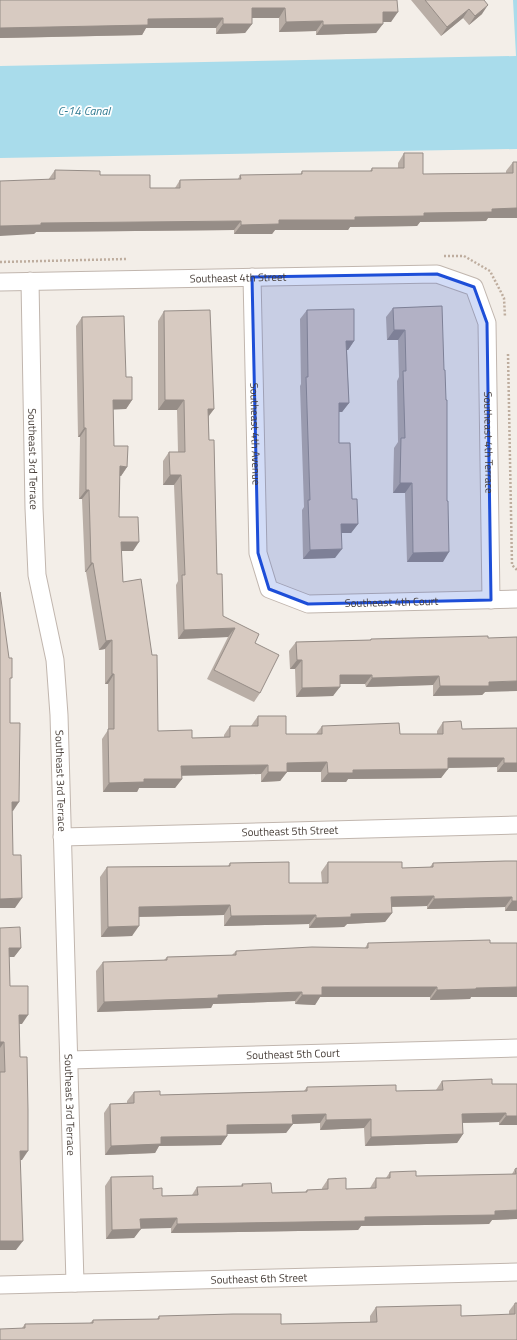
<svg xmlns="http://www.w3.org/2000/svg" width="517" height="1340" font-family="'Titillium Web',sans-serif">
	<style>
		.water { fill: #a9dceb }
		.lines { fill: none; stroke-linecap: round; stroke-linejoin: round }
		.street-casing { stroke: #c1b6ae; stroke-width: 19 }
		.path { stroke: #bead9e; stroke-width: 2.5; stroke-dasharray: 2 2; stroke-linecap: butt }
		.street { stroke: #fff; stroke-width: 17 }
		.wall { fill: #b9aea6 }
		.shaded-wall { fill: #968d87 }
		.building { fill: #d7cac1; stroke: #968d87 }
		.marked { fill: #1d4ed8; fill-opacity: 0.2; stroke: #1d4ed8; stroke-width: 3; stroke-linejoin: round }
		.labels { text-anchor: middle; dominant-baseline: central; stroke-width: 3.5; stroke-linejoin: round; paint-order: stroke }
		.street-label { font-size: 11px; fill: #463d37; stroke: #fff }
		.water-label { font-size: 12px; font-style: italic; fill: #327c93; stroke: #fff }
	</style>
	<rect width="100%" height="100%" fill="#f3eee8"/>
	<!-- water -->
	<path class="water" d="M513,0h4v149l-517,9v-92l516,-10z"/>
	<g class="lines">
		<defs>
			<g id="street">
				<path id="s1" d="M252,277l6,276 11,36 39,15 209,-5"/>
				<path id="s2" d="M30,281l4,227 3,67 18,85 4,55 16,568"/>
				<path id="s3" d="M0,282l437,-8 37,13 13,36 4,277"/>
				<path id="s4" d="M62,837l455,-12"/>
				<path id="s5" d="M69,1060l448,-12"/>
				<path id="s6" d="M0,1285l517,-13"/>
			</g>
		</defs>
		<!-- street casing -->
		<use href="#street" class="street-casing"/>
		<!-- path -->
		<path class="path" d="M444,256h20l26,15 14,27 1,19
			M0,262l127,-3
			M508,354l4,211 5,5"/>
		<!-- street -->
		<use href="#street" class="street"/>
	</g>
	<!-- wall -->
	<path class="wall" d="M0,0h397l-6,22h-8l-7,11 -60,2v-4l-37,1v-14h-27v6l-7,9 -29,1v-6h-70l-4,7 -135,3h-7z
		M411,0h73l-2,14 -13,11 -6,-7 -22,18z
		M404,153l19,21 83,-1v-2l7,-9h4v56h-29l-2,3 -66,1 -3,4 -67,1 -2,3h-73l-3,4h-38v-4l-198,2 -2,2 14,-54 7,-10 45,5 50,13h25l5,-8 58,-1 2,-4h60l2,-4h68l2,-3h26v-5z
		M442,306l1,256h-36l-2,-69h-12l1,-45 4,-6 -1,-61 2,-4 -1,-37h-11l-1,-23 7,-9z
		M307,310l47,31 -6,9h-1l2,53 -7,9h-3v31l19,81 -7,9h-10l-6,25 -32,1 -1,-49 2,-3 -4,-121 1,-2 -1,-65z
		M164,311l50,98 -5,7v24l8,134 6,42 32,27 5,50 -6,9 -47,-23 21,-42 -50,2 -2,-54 2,-4 -4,-96h-11v-24l6,-9h9l-1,-42h-19v-89z
		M82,317l44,60 6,23 -6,9h-13l1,37 13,21 -6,9h-1l-1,41 14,34h-12l2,31 35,149 34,7 32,-1v-2l6,-9h21l7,-10 28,18h30l6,-8 78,8h37v-3l6,-9 19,7 55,-1v44h-20v-5l-49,1 -7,10 -93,1 -2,3h-25v-10h-34l-7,9 -19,1v-8l-79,1v4l-7,9h-36l-2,4h-34l-1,-53 6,-9v-46h-3v-35l-6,1 -13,-78h-1l-3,-73h-3l1,-62h-2l-2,-111z
		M371,639l114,53 -3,3 -49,1v-11l-67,2 -1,-3h-25l-7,12 -37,1 -1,-28h-5l-1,-18 7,-9 74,-2z
		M505,861l12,50h-12v-4l-78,2v-3l-35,1v6l-7,9 -38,2 -3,3 -35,1v-4l-85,2v-11l-85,2 -7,19 -31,1 -1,-60 7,-10 121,-1 2,-3 59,20h33l-1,-11 7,-10 74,6 28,-1 3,-4z
		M0,928l21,20 -7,9h-5l1,29 12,38h-3l3,136h-2l-4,90h-16z
		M368,943h149v54h-46l-1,2 -40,1v-3h-110l-5,8 -20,-1v-3l-82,3 -2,4 -114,4 -1,-41 7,-9 61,-2 3,-3 65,-2 4,-4 129,-3z
		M442,1081l50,3 25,41h-18v-3l-36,1v11l-6,9 -92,3 -1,-18 -44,2v-7l-27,1 -7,9 -59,1v2l-6,9 -62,1 -4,7 -50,2 -1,-42 6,-9 17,-1v-2l7,-9 26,3 144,-4 3,-4 89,4 40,-1z
		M517,1168v51l-25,1 -3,4 -128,2 -3,4 -187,3v-5h-30l-7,10 -28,1 -1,-53 6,-9 42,12 9,7 30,-1 5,-8 44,-1 1,-2 30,9 33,-1 2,-2 15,-1v-1l6,-9 18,10 24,-1 6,-10h10l4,-6 26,4 96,-2 3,-5z
		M515,1303l2,37 -495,-12 3,-4 65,-1 3,-3 64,-1 2,-3 122,8 89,-2v-6l6,-9 85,9 48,-1v-4z"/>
	<!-- shaded-wall -->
	<path class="shaded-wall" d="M488,5l-6,9 -13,11 6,-9z
		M252,8h33l-6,10h-34z
		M469,9l-6,9 -22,18 6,-9z
		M383,12h15l-7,10h-15z
		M223,18l-7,10h-70l-4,7 -142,3v-10l148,-9z
		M323,21l-7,10 -37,1 7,-10z
		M223,24h29l-7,9 -29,1z
		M383,24l-7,9 -60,2 7,-10z
		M517,208v10h-29l-2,3 -66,1 -3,4 -67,1 -2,3h-73l-3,4h-38l7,-9 38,-5 76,-3 137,-8z
		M241,221l-7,9 -198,2 -2,2 -34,2v-10l41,-3z
		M394,330h11l-7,10h-11z
		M346,341h8l-6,9h-8z
		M113,400h19l-6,9 -20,1z
		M165,400h19l-7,10h-19z
		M339,403h10l-7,9h-10z
		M208,409h6l-7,9z
		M84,428h2l-6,9h-2z
		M120,466l7,1 -6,9 -7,-1z
		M170,475h11l-7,10h-11z
		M400,483h12l-7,10h-12z
		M86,490h3l-7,9h-3z
		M341,524h17l-7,9h-16z
		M121,542h18l-6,9h-19z
		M342,549l-7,9 -32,1 7,-9z
		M449,552l-6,10h-36l6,-9z
		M91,563h2l-7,9h-1z
		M235,628l-7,9 -50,2 6,-9z
		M112,640l-7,9 -6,1 7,-9z
		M297,660h5l-7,9h-5z
		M112,674h2l-6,10h-3z
		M340,675h32l-7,9h-32z
		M439,676l-6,9 -67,2 6,-9z
		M517,681v10l-32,1 -3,3 -49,1 7,-10 49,-4z
		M340,687l-7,9 -37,1 6,-9z
		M448,758h56l-7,9 -56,1z
		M327,762l-6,10h-34l-7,9 -19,1 7,-10 19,-9z
		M504,763h13v9h-20z
		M268,765l-7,9 -86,2 6,-10z
		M448,769l-7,9 -93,1 -2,3h-25l7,-9 25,-3z
		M144,779h38l-7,9h-36l-2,4h-34l6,-9z
		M12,802h7l-6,9 -8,1z
		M434,896l-7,10 -43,1 7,-10z
		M512,897l-7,10 -78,2 7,-10z
		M22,898l-7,10h-15v-9z
		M512,901h5v10h-12z
		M230,905l-6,10 -92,2 7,-10z
		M392,913l-7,9 -38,2 -3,3 -35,1 7,-10 35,-4z
		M316,915l-7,9 -85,2 7,-10z
		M139,926l-7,10 -31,1 7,-10z
		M9,948h12l-7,9h-12z
		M322,987h115l-7,10h-110l-5,8 -20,-1 7,-9z
		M517,987v10h-46l-1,2 -40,1 7,-10 39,-2z
		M302,992l-7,9 -82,3 -2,4 -114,4 7,-10 114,-7z
		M19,1015h9l-6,9h-9z
		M0,1042h4l-4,6z
		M506,1113l-7,9 -43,1 6,-9z
		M326,1114l-6,9 -27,1 -7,9 -65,1 6,-9 65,-10z
		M506,1116h11v9h-18z
		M371,1119l-7,9 -44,2 6,-10z
		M463,1134l-6,9 -92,3 6,-9z
		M227,1136l-6,9 -62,1 -4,7 -50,2 6,-9 50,-9z
		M20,1151h8l-6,9h-9z
		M517,1210v9l-25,1 -3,4 -128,2 -3,4 -187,3 6,-9 188,-7 130,-6z
		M177,1218l-6,10 -37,1 6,-10z
		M141,1229l-7,9 -28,1 6,-9z
		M0,1241h23l-7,9h-16z"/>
	<!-- building -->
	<path class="building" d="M0,0h397l1,12h-15v12l-60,1v-4l-37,1 -1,-14h-33v16h-29v-6l-75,1v6l-148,3z
		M425,0h59l4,5 -13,11 -6,-7 -22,18z
		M404,153h19v21l90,-1v-11h4v46l-25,1v3l-68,1v3l-69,1v3h-76v4l-38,1v-4l-200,2v2l-41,1v-45l55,-2v-9l45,1v4h50v13h30v-8l61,-1 -1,-4 62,-1v-3h70v-3h32z
		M442,306l2,64h1l1,30h1v101h1l1,51 -36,1 -1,-70h-12l1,-45h4l-2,-67h3l-1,-41h-11l-1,-22z
		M354,309v32h-8l3,62h-10v40h11l2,56h5l1,25h-17l1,25 -32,1 -2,-50h2l-4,-123h2l-1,-67z
		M210,310l4,99h-6l1,31h5l3,134h5l1,42 36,18 -4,9 24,12 -19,38 -46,-23 21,-42 -51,2 -2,-55h3l-4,-100h-11l-1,-23h16l-1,-52h-19l-1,-89z
		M124,316l2,61h6v23h-19l1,46h14l-1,21 -7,-1 -1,51h19l1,25h-18l2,40 18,-3 11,76h5l1,76 34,-1v8l38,-1v-11h28v-10h28v18h36v-8l77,-3 1,11h43v-12l18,-1 1,8 55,-1v35h-13v-5h-56v11l-95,1v3h-25l-1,-11 -40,1v9h-19v-7l-87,1 1,13h-38v3l-35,1 -1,-54h6v-55h-2v-34l-6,1 -13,-78h-2l-2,-73h-3v-62h-2l-2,-111z
		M0,592l9,66h3v20h-2v45h10l-1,79h-7l1,53h8l1,43 -22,1z
		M488,636v2l29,-1v44l-28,1v4h-49l-1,-10 -67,2v-3h-32v12l-38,1v-28h-5l-1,-18 75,-2v-1z
		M505,861h12v40h-5v-4l-78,2v-3l-43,1 1,16 -41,1v3l-35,1v-3l-85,1 -1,-11 -91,2v19l-31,1 -1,-60 123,-1v-3l59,-1v21h39v-21h74v6l31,-1v-4z
		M20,927l1,21h-12l1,38h18v29h-9l1,42h7l1,53v41h-8l3,90h-23v-169h5l-1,-30h-4v-114z
		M490,940v3h27v44l-41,1v1l-39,1v-3h-115v8h-20v-3l-84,3v3l-114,4 -1,-40 64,-2v-3l69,-2v-4l76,-4 56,1v-5z
		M492,1079v5h25v32h-11v-3l-44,1 1,20 -92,3v-18l-45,1v-6l-34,1 1,9 -66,1v11l-66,1v7l-50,2 -1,-42 24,-1v-11l26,-1v4l147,-4v-4l89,-2v6l47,-1 -1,-9z
		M517,1168v42l-22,1v4l-130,2v4l-188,3v-6l-37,1 1,10 -29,1 -1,-53 42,-1v13l9,-1v8l36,-1 -1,-8 46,-1 -1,-2 29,-1 1,10 35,-1v-2l21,-1v-10l18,-1v11l30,-1v-10h14v-6l26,-1v5l100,-2 -1,-5z
		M515,1303h2v37h-517v-11l25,-1v-4l68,-1v-3l66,-1v-3l74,-2h48v10l96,-2 -1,-15 85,-2v11l54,-2z"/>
	<!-- marked area -->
	<path class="marked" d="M437,274l37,13 13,36 4,277 -183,4 -39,-15 -11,-36 -6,-276z"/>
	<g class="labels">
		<!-- street labels -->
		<g class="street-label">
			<text stroke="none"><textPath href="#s3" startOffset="238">Southeast 4th Street</textPath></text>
			<text stroke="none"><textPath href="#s1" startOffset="157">Southeast 4th Avenue</textPath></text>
			<text stroke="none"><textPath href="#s3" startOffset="634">Southeast 4th Terrace</textPath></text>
			<text stroke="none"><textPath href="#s2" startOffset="178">Southeast 3rd Terrace</textPath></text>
			<text stroke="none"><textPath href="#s1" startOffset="439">Southeast 4th Court</textPath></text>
			<text stroke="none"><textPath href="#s2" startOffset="502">Southeast 3rd Terrace</textPath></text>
			<text stroke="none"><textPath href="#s4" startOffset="228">Southeast 5th Street</textPath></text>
			<text stroke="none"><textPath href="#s5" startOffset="224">Southeast 5th Court</textPath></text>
			<text stroke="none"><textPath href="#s2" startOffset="826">Southeast 3rd Terrace</textPath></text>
			<text stroke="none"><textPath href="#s6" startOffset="259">Southeast 6th Street</textPath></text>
		</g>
		<!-- water labels -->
		<g class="water-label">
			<text x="84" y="110">C-14 Canal</text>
		</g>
	</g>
</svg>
